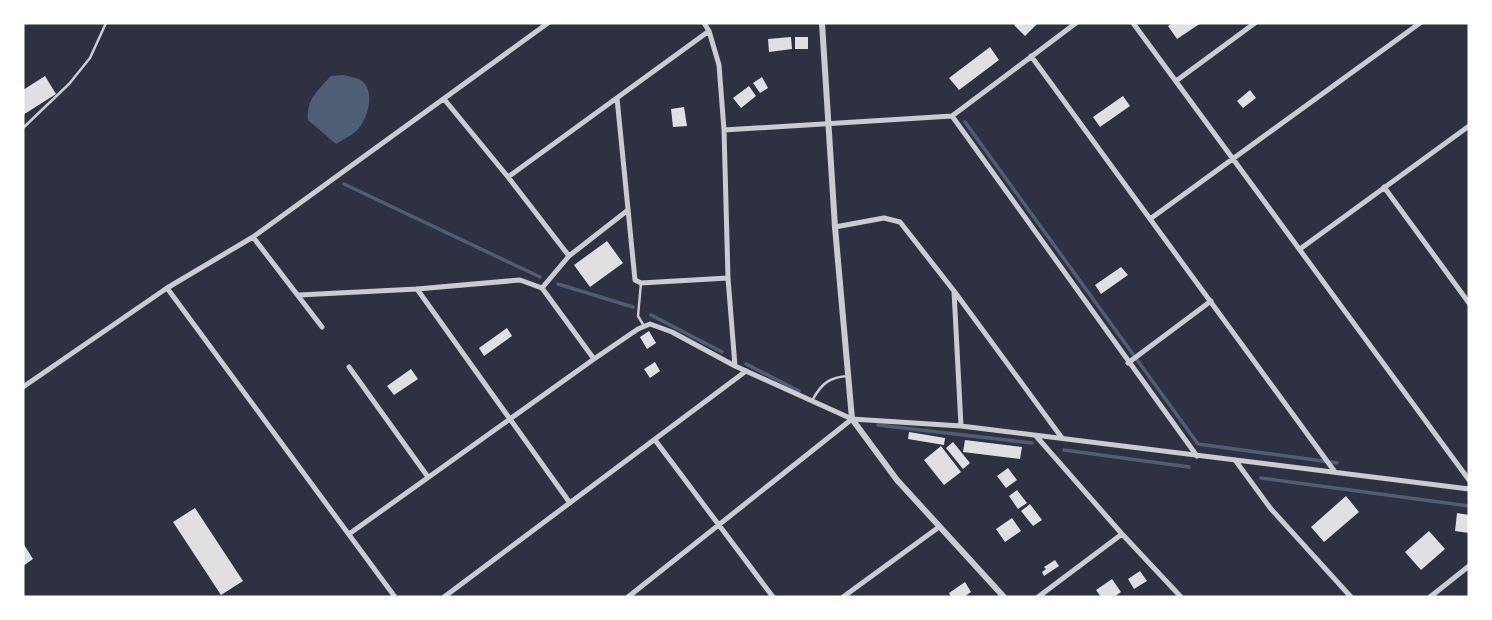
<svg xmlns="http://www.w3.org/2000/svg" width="1492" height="620" font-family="Merriweather,serif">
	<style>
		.water { fill: #4f5d75 }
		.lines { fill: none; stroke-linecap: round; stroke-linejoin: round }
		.stream { stroke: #4f5d75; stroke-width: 3.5 }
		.building { fill: #e0e0e3 }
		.service { stroke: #caccd0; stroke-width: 2.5 }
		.minor { stroke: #caccd0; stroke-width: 5 }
		.tertiary { stroke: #caccd0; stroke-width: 6 }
	</style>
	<rect width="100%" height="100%" fill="#2d3142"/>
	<!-- water -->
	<path class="water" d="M343,75c5,1 11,2 16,4 17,9 10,37 0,49 -5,7 -16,11 -23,16l-28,-24c-2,-20 10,-30 23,-44z"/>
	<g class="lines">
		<!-- stream -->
		<path class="stream" d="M965,122l233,322 139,19
			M344,184l196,93
			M558,284l75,23
			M651,315l71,37
			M746,364l53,27
			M878,425l154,18
			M1064,450l125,17
			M1261,478l208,28"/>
	</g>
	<!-- building -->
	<path class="building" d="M1016,23h22l-13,13 -11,-11z
		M1173,23h28l-24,16 -9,-13z
		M791,37l1,12 -23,3 -1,-13z
		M795,37h13v12h-13z
		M990,47l9,13 -40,30 -10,-12z
		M45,76l11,18 -33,21v-25z
		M762,77l6,11 -8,5 -7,-10z
		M749,86l7,10 -15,12 -8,-10z
		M1250,90l6,8 -13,10 -6,-7z
		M1123,96l7,10 -30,21 -7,-10z
		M684,107l3,19 -14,1 -2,-18z
		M607,241l16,22 -33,24 -16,-22z
		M1121,267l7,8 -27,19 -6,-9z
		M507,328l5,8 -28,20 -5,-8z
		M649,331l7,12 -9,6 -7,-12z
		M655,362l5,9 -10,7 -6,-9z
		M411,369l7,10 -24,16 -7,-9z
		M909,432l36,6 -1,7 -36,-6z
		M965,440l57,7 -2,12 -57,-7z
		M953,442l17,21 -7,6 -17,-21z
		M941,446l20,26 -17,13 -20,-25z
		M1008,468l9,12 -11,8 -9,-12z
		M1017,490l10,13 -9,6 -9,-13z
		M1346,496l13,16 -35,30 -13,-15z
		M1030,504l12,16 -9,6 -12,-15z
		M195,508l48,73 -22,14 -48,-73z
		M1457,513l12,2v18l-14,-2z
		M1012,518l9,13 -16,11 -9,-13z
		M1429,531l16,18 -24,21 -16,-18z
		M23,543l10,16 -10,7z
		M1055,560l4,6 -15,10 -2,-4 4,-3 -2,-2z
		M1140,571l7,10 -13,8 -6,-10z
		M1112,579l9,13 -7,5h-13l-5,-7z
		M965,582l6,10 -7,5h-13l-2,-4z"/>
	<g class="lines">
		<!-- service -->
		<path class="service" d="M23,128l46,-44 21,-26 16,-35
			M641,283l-3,33 6,10
			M813,399c9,-16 17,-22 35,-23"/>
		<!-- minor -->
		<path class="minor" d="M704,23l5,8 10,34 5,65 4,148 7,88
			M1133,23l336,457
			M1031,56l304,416
			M1176,81l79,-58
			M617,98l18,182 6,3 87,-5
			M444,99l64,78 61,79
			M952,116l245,340
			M724,130l228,-14 124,-93
			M508,177l201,-146
			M1384,187l85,116
			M1150,219l270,-196
			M835,227l49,-9 16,4 54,69 108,147
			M253,237l69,90
			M1300,249l169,-123
			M167,288l228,309
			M542,288l27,-32 59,-46
			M417,289l153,214
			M954,291l7,135
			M299,295l118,-6 103,-9 22,8 52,71
			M1128,363l83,-62
			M349,367l79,110
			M23,387l144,-99 86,-51 295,-214
			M1036,436l86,98 59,63
			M655,440l118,157
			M1235,460l36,49 80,88
			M349,534l245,-175 44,-30 12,-5 22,8 63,34 117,53 109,7 508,63
			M444,597l302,-226
			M628,597l224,-178
			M843,597l96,-70
			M1038,597l84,-63
			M1430,597l39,-31"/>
		<!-- tertiary -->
		<path class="tertiary" d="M822,23l13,204 17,192 45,61 107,117"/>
	</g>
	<!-- border -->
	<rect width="1492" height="620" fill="none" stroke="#ffffff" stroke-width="49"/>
</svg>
